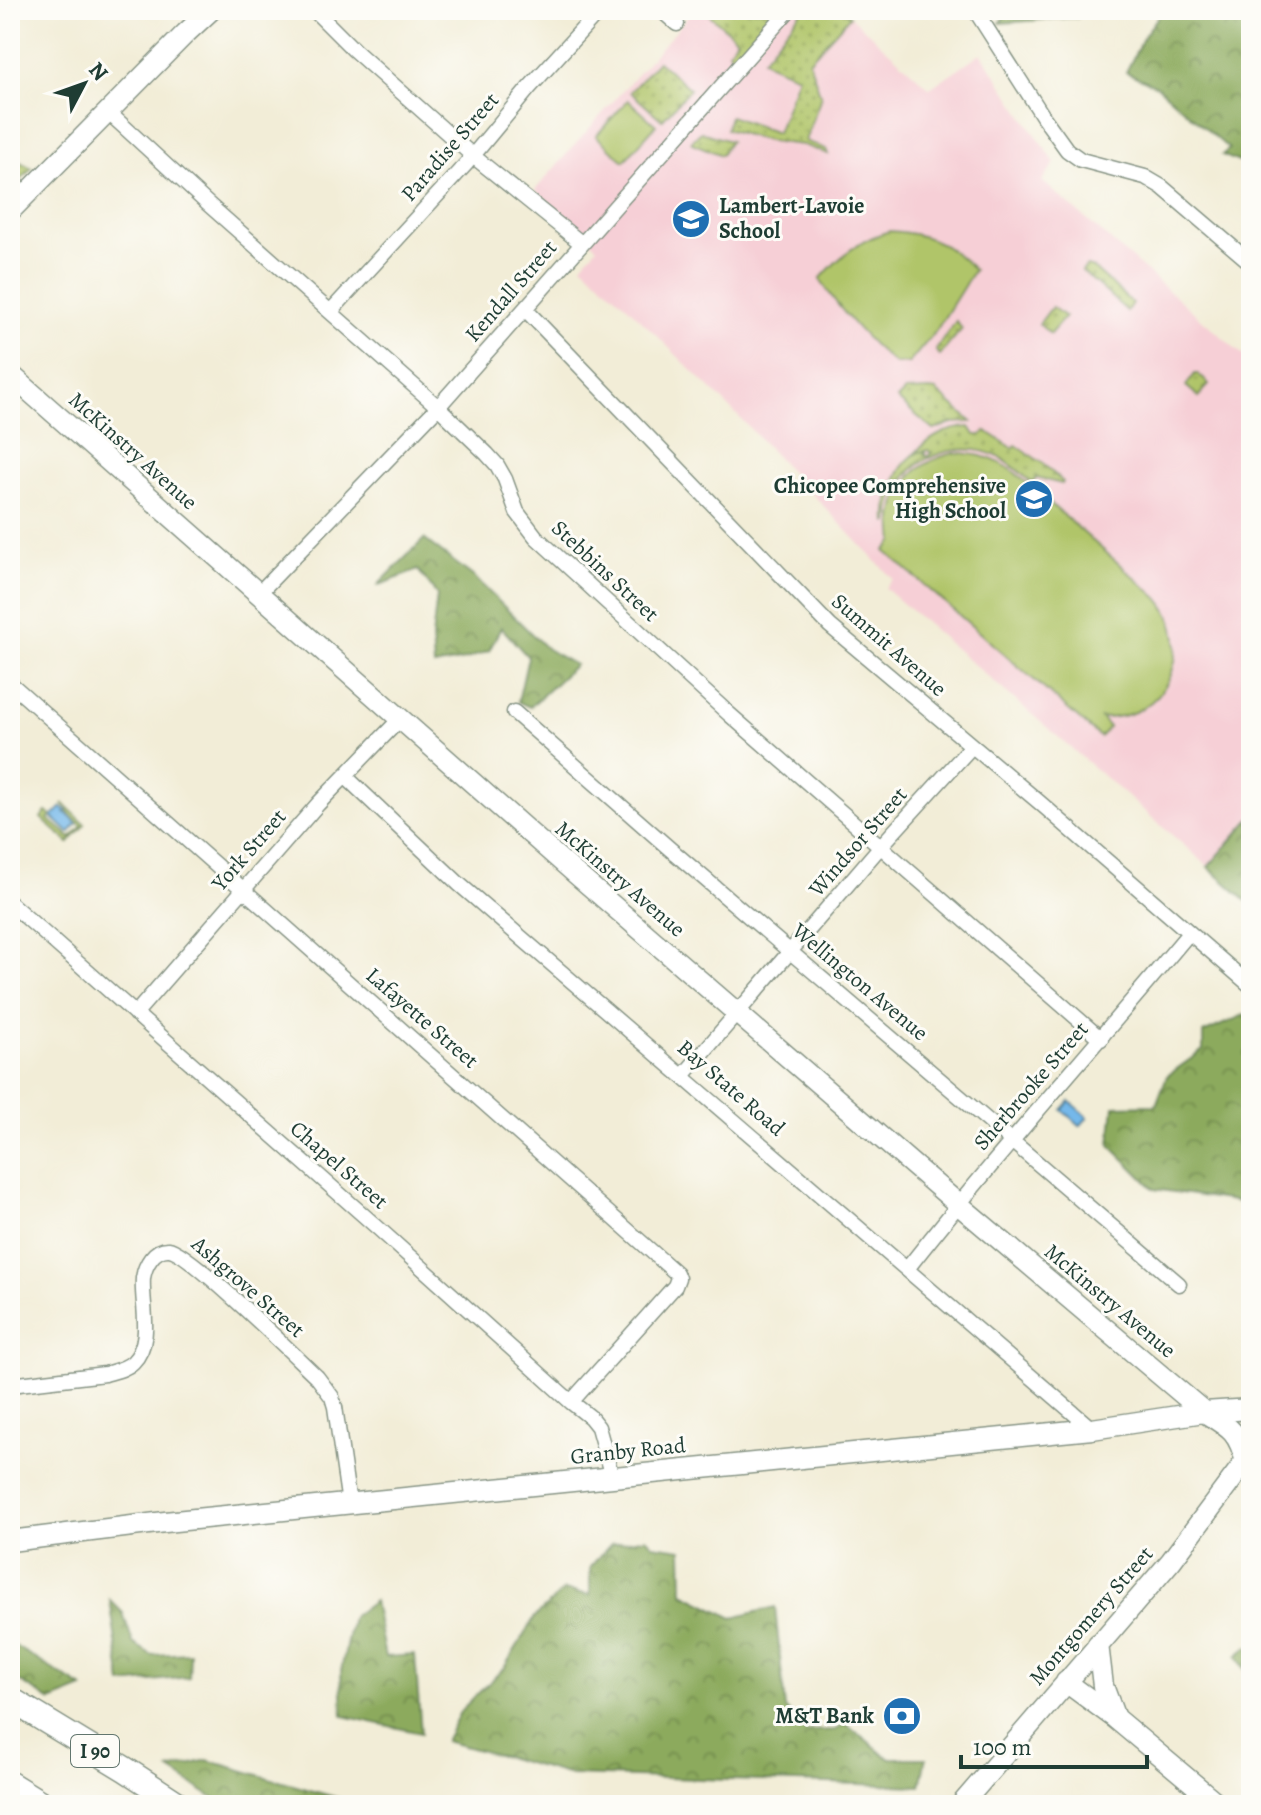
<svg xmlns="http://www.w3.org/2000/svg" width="1261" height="1815" font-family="Alegreya,serif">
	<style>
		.built { fill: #f6cfd6 }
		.grass { fill: url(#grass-dots); stroke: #68814e; stroke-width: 2 }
		.forest { fill: url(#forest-crowns); stroke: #567448; stroke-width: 2 }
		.garden { fill: url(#garden-furrows); stroke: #68814e; stroke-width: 2 }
		.pitch { fill: #b0c569; stroke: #68814e; stroke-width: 2 }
		.water { fill: #75b8ea; stroke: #4a7a8f; stroke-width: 2 }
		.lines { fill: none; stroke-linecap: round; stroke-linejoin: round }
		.street-casing { stroke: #889586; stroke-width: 17 }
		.secondary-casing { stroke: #889586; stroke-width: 23 }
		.highway-casing { stroke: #889586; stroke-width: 27 }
		.street { stroke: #fff; stroke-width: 14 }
		.secondary { stroke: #fff; stroke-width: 20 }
		.highway { stroke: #fff; stroke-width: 24 }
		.labels { text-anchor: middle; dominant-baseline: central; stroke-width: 6; stroke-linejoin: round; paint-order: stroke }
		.shield { fill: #fdfcf7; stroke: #62766e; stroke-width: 2 }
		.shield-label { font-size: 20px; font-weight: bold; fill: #1f3d34 }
		.street-label { font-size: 22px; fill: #1f3d34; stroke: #fdfcf7 }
		.poi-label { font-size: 22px; font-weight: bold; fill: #1f3d34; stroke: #fdfcf7; text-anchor: end }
	</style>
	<defs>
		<pattern id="grass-dots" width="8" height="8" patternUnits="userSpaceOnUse" patternTransform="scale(2)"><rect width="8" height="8" fill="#b0c569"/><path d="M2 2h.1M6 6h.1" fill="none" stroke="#8fa157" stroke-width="1.8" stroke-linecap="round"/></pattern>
		<pattern id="forest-crowns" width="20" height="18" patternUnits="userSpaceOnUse" patternTransform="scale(2)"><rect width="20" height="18" fill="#8caa5d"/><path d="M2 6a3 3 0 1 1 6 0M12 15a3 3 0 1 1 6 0" fill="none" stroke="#728c4e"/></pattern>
		<pattern id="garden-furrows" width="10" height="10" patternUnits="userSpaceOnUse" patternTransform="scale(2)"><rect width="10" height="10" fill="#b0c569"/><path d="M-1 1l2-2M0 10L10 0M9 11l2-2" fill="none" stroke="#8fa157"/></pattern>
	</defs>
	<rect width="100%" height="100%" fill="#fdfcf7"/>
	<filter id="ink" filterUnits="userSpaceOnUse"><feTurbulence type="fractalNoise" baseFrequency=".0125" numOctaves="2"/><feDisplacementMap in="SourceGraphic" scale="16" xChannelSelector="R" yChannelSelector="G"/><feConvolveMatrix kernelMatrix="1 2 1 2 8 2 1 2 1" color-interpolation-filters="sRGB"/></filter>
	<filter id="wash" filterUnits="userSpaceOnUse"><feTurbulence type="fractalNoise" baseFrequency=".006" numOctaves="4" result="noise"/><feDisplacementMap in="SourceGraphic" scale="32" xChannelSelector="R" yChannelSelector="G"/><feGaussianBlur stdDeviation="1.8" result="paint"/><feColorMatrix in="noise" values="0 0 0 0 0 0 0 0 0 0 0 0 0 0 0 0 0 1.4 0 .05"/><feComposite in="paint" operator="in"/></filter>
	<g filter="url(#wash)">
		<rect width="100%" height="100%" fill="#f2edd7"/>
		<!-- built -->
		<path class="built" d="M694,10h149l87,78 51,-35 74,110 -13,18 209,181v541l-366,-315 8,-9 -154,-162 -112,-111 -45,-41 15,-18 -62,-57z"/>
		<!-- grass -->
		<path class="grass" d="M704,10h73l-39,43 -6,3 -3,-5 8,-12z
			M803,10h40l7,6 -41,45 12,36 -16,44 21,8 2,5 -25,-9 -36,-4 -41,-12 4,-13 47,17 21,-57 -29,-12 -6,-5z
			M658,61l32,28 -28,31 -32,-28z
			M701,132l29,9 -9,14 -29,-12 -1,-1z
			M10,157l22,11 -22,23z
			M1087,266l6,2 39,35 -5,8 -45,-40z
			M1052,307l13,10 -15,17 -11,-10z
			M956,321l6,8 -22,26 -4,-4v-2z
			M1195,374h3l11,10 -10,13 -13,-11z
			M930,390l6,1 36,31 -20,1 -18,7 -37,-31 8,-8z
			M970,427l5,8h6l5,-4 27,17 3,-3 26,18 21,19 -1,2 -25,-6 -5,5c-9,-8 -19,-18 -30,-24 -22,-13 -51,-12 -73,-1l-2,-1 4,-4 -3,-3 -15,5c17,-17 32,-27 57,-28z
			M63,803l22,21 -16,19 -28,-25 5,-6 5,4 -3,3 23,19 11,-12 -15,-14 2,-2z"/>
		<!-- forest -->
		<path class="forest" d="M1010,10h72l-3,7 -79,6z
			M1163,10h88v157l-29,-12 7,-6 -72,-63 -31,-14 18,-36z
			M424,539l50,38 73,72 28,16 -45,42 -12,-5 10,-45 -27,-30 -12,24 -25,9 -30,6 -2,-28 5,-43 -19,-25 -41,16z
			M1251,818v87l-43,-38z
			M1251,1012v195l-17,-6 -80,-12 -44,-44 4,-39 42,-1 11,-29 36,-26v-17z
			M646,1538l7,7 29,4 1,44 50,25 42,-11 10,101 20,23 30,-1 10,-7 44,35h37l-6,28 -349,-11 -126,-34 16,-31 43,-42 31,-51 29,-27 26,5v-28l21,-23z
			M110,1600l13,13 10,30 19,12 38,-2 -1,24 -67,7z
			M374,1601l11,56 30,-2 6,78 -78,-17 -2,-45 11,-54z
			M10,1643l73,45 -32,13 -41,-26z
			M1248,1646l3,2v133h-3l2,-103 -13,-22z
			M207,1760l155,45h-138l-54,-35z"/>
		<!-- garden -->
		<path class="garden" d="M919,452h6v3l3,3c-23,14 -39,36 -39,64l-2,1c-2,-24 9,-59 32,-71z"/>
		<!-- pitch -->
		<path class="pitch" d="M628,100l28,25 -32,36 -28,-25z
			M890,231c37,2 58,12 84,39l-38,61 -27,32 -14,1c-29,-24 -53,-51 -74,-83l-1,-2c20,-23 40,-40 70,-48z
			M955,453c22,0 40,5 58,18l145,127c31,35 22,92 -21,113 -12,6 -23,7 -36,7l8,9 -9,10 -215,-186 9,-10c-7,-44 16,-79 61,-88z"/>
		<!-- water -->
		<path class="water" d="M62,807l4,3 -1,2 12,12 -8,9 -17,-16z
			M1070,1101l18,16 -8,9 -18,-16z"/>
	</g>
	<g filter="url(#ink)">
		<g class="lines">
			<defs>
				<path id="street" d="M314,10l40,40 119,106 108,87
					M661,10l16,14
					M975,10l69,108 23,32 14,10 64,17 17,10 89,76
					M108,112l100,92 230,203 49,47 10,11 8,14 12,33 19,25 193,177 372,325
					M525,309l305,317 209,176 212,184
					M331,311l135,-147 63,-76 71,-78
					M258,594l180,-187 351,-397
					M10,683l666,590 2,5 -3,8 -104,116
					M514,712l156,137 509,435
					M345,776l114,108 633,545
					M10,903l368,325 193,174 19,15 8,10 14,50
					M135,1014l183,-210 83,-86
					M683,1076l197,-229 92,-101
					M907,1269c90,-115 189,-224 282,-336
					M10,1385l95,-11c10,-3 21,-5 28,-12 21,-21 8,-58 10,-84 2,-13 11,-30 26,-29 18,1 128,109 148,128l15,20 3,10 14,97"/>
				<path id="secondary" d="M10,211l176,-178 25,-23
					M10,374l565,499 390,337 239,202c26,16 34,19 42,50
					M10,1541l155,-19 927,-93 112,-17 47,-3
					M1098,1644l5,42 12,32
					M1066,1682l49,36 104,87
					M961,1805l210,-244 80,-107"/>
				<path id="highway" d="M10,1699l115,70 55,36
					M10,1784l34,21"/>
			</defs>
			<!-- street casing -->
			<use href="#street" class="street-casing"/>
			<!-- secondary casing -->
			<use href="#secondary" class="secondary-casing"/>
			<!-- highway casing -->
			<use href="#highway" class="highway-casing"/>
			<!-- street -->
			<use href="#street" class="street"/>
			<!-- secondary -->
			<use href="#secondary" class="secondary"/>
			<!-- highway -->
			<use href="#highway" class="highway"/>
		</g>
	</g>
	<!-- icons -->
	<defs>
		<symbol id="school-disc" viewBox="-11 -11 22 22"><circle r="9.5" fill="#1f6fb2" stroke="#fdfcf7"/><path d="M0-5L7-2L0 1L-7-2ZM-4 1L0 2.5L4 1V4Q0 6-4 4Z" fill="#fff"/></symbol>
		<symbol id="bank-disc" viewBox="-11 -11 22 22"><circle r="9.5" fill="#1f6fb2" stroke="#fdfcf7"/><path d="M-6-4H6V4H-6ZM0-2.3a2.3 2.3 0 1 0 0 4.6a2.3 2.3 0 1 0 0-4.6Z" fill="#fff"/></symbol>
	</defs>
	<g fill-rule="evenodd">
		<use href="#school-disc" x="669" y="197" width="44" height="44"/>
		<use href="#school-disc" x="1012" y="477" width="44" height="44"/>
		<use href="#bank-disc" x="880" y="1694" width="44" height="44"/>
	</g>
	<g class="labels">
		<!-- shield labels -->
		<rect class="shield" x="71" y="1735" width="48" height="32" rx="6"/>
		<g class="shield-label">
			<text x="95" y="1751">I 90</text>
		</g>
		<!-- street labels -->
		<g class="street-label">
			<text transform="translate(450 147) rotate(-49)">Paradise Street</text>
			<text transform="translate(511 291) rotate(-49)">Kendall Street</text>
			<text transform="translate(133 451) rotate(42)">McKinstry Avenue</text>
			<text transform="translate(605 571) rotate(43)">Stebbins Street</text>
			<text transform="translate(889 645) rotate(41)">Summit Avenue</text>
			<text transform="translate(858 842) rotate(-49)">Windsor Street</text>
			<text transform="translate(249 850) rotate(-49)">York Street</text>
			<text transform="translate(620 879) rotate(41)">McKinstry Avenue</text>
			<text transform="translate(860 982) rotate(40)">Wellington Avenue</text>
			<text transform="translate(422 1018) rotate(41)">Lafayette Street</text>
			<text transform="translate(1031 1086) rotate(-49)">Sherbrooke Street</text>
			<text transform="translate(731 1088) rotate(41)">Bay State Road</text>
			<text transform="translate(339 1165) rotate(41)">Chapel Street</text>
			<text transform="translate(248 1287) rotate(41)">Ashgrove Street</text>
			<text transform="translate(1110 1301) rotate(40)">McKinstry Avenue</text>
			<text transform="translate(628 1451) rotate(-6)">Granby Road</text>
			<text transform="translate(1091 1616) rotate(-49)">Montgomery Street</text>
		</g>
		<!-- poi labels -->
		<g class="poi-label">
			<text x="719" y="206" text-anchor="start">Lambert-Lavoie<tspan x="719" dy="25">School</tspan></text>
			<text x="1006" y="486">Chicopee Comprehensive<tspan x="1006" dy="25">High School</tspan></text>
			<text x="874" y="1716">M&amp;T Bank</text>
		</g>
	</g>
	<!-- margin -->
	<rect width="1261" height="1815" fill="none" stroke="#fdfcf7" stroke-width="40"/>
	<!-- north arrow -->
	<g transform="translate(84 84) rotate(49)" stroke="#fdfcf7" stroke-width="6" paint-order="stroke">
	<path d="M0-6L14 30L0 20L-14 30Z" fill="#1f3d34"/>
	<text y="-12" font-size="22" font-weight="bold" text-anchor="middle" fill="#1f3d34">N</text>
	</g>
	<!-- scale -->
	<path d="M961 1755v12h186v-12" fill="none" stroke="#1f3d34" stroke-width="4"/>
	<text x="973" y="1755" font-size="24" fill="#1f3d34" stroke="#fdfcf7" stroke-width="6" paint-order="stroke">100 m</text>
</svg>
